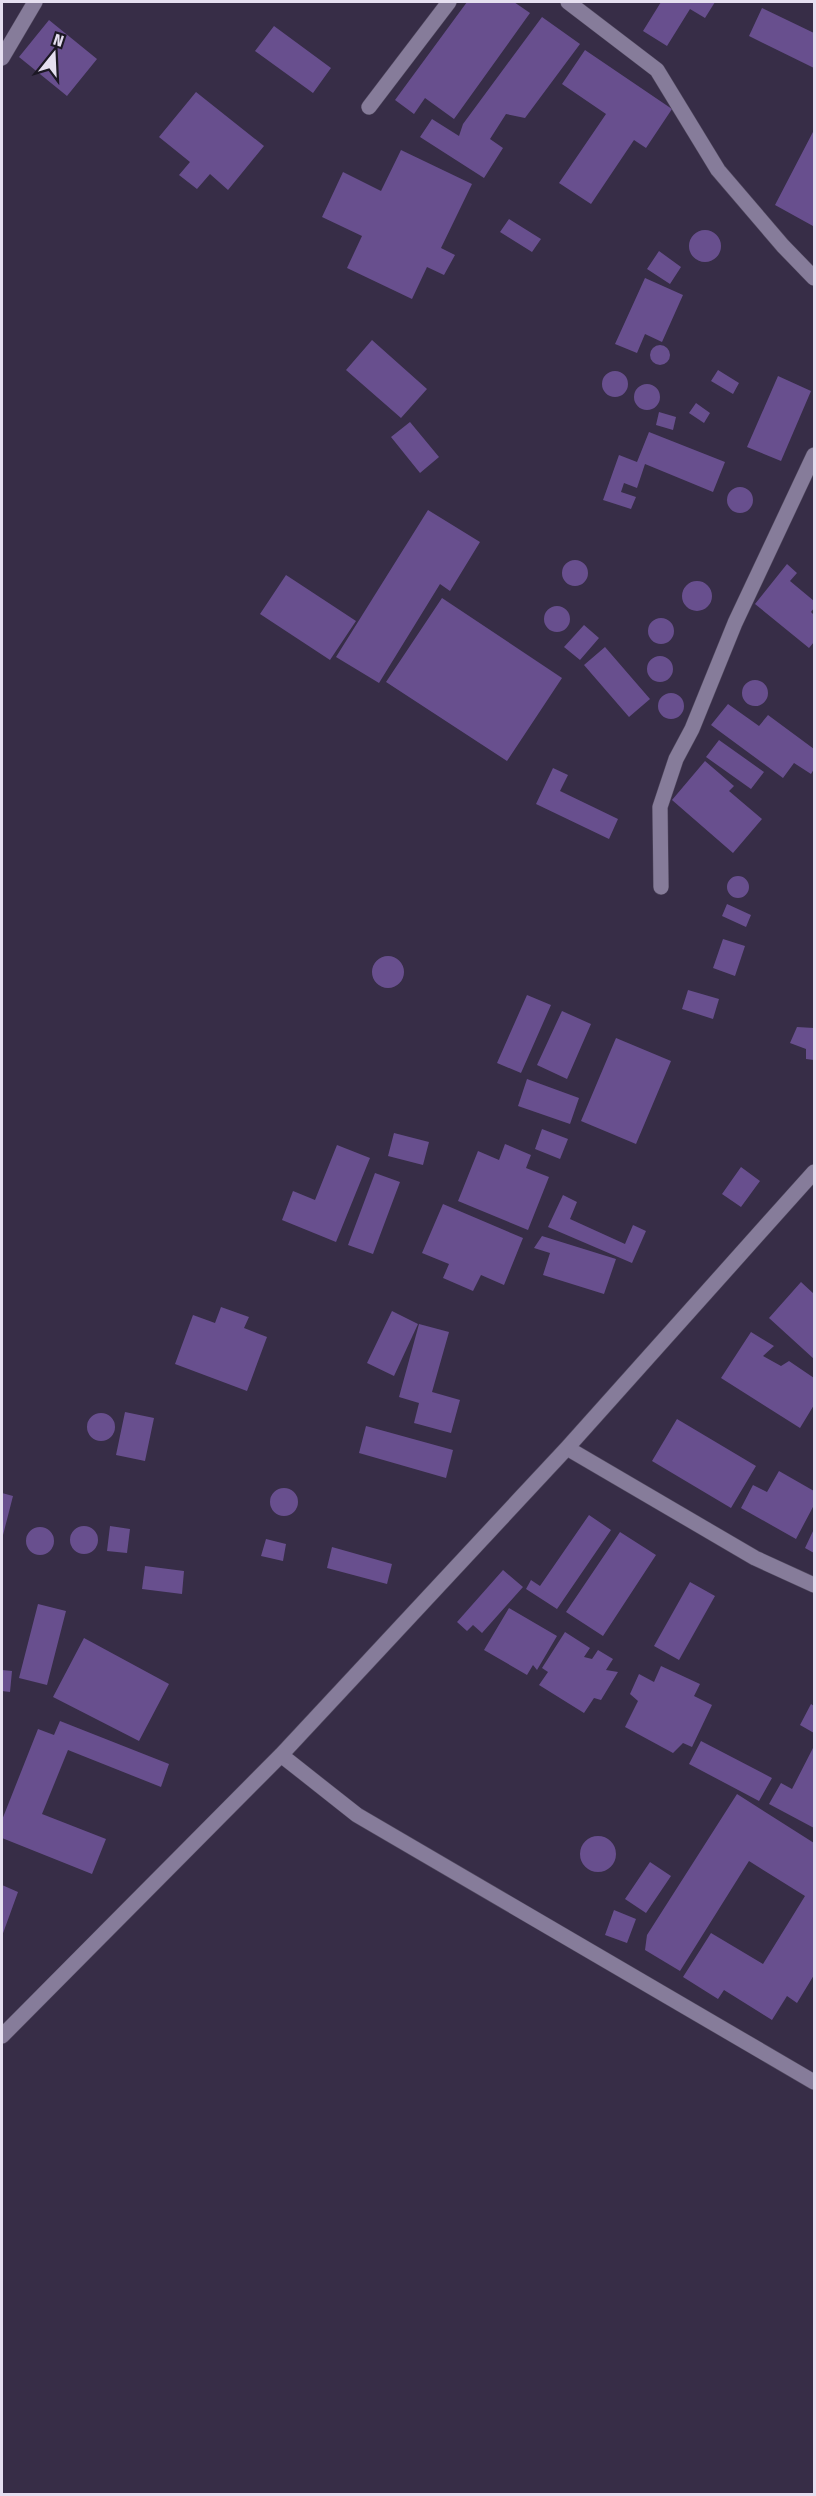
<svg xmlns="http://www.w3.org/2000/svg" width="816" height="2496" font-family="'Fira Sans Condensed',sans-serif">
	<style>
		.building { fill: #684f8e }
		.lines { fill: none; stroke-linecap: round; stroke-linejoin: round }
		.minor-casing { stroke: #524a60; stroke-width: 16 }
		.minor { stroke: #867c9a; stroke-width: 15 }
	</style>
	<rect width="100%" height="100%" fill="#372d47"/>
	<!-- building -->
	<path class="building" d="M467,2h47l16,11 -76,106 -29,-21 -11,16 -19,-14z
		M661,2h54l-10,16 -15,-9 -23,37 -24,-15z
		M762,8l52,25v35l-65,-32z
		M542,17l38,27 -55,74 -19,-4 -16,25 13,9 -19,30 -64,-41 12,-18 27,17 4,-12z
		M49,20l48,39 -30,37 -48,-39z
		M274,26l57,42 -18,25 -58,-42z
		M585,50l87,59 -26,39 -12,-8 -43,64 -32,-21 47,-69 -44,-30z
		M196,92l68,54 -36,44 -18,-16 -13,15 -18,-14 11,-13 -31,-25z
		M814,130v93l-1,3 -38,-21z
		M401,150l71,34 -31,64 14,7 -11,20 -17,-8 -15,32 -65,-31 15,-32 -40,-19 21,-45 38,19z
		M509,219l32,20 -9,13 -32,-20z
		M689 246a16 16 0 1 1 32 0a16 16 0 1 1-32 0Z
		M659,251l22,16 -11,17 -23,-15z
		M645,278l38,17 -21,47 -17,-8 -8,19 -22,-9z
		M372,340l55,49 -26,29 -55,-48z
		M650 355a10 10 0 1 1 20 0a10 10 0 1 1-20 0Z
		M718,370l21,13 -6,11 -22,-13z
		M602 384a13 13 0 1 1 26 0a13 13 0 1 1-26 0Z
		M778,376l33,15 -30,70 -34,-14z
		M634 397a13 13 0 1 1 26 0a13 13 0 1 1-26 0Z
		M696,403l14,10 -6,10 -15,-10z
		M659,412l17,5 -3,13 -17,-5z
		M410,422l29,35 -19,16 -29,-36z
		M649,432l76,30 -12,30 -68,-28 -8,24 -13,-5 -3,9 15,5 -5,12 -28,-9 16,-45 18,7z
		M727 500a13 13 0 1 1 26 0a13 13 0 1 1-26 0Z
		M428,510l52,32 -30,49 -10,-7 -61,99 -43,-26z
		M562 573a13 13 0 1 1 26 0a13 13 0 1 1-26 0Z
		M787,564l10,9 -7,8 24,20v7l-3,4 3,3v27l-5,6 -54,-44z
		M286,575l70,46 -26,39 -70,-46z
		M682 596a15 15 0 1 1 30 0a15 15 0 1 1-30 0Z
		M442,598l120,80 -55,83 -121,-79z
		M544 619a13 13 0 1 1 26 0a13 13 0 1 1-26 0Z
		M648 631a13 13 0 1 1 26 0a13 13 0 1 1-26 0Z
		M584,625l15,13 -19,22 -16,-13z
		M605,647l45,52 -21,18 -45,-52z
		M647 669a13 13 0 1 1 26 0a13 13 0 1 1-26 0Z
		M742 693a13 13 0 1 1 26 0a13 13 0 1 1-26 0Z
		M658 706a13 13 0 1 1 26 0a13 13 0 1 1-26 0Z
		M728,704l31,22 9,-11 46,34v20l-3,5 -17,-11 -11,15 -72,-53z
		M719,740l45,32 -13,17 -45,-32z
		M705,761l29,25 -5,5 33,28 -29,34 -61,-53z
		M553,768l15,7 -8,16 58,28 -9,20 -73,-35z
		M727 887a11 11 0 1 1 22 0a11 11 0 1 1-22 0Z
		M727,904l24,11 -5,12 -24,-11z
		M723,939l22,7 -10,30 -22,-8z
		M372 972a16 16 0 1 1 32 0a16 16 0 1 1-32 0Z
		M688,990l31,9 -6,20 -31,-10z
		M527,995l24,10 -30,68 -24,-10z
		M562,1011l29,13 -24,55 -30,-14z
		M797,1027l17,1v32l-8,-1v-10l-16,-6z
		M616,1038l55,23 -35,83 -55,-23z
		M527,1079l52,19 -9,26 -52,-18z
		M542,1129l26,10 -8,20 -25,-10z
		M394,1133l35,9 -6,23 -35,-9z
		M505,1144l26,11 -5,13 23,9 -21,53 -70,-29 20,-50 21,9z
		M337,1145l33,13 -34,84 -54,-22 11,-29 22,9z
		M741,1167l19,14 -19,26 -19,-13z
		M375,1173l25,9 -27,72 -25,-9z
		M563,1195l14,7 -7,17 55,25 8,-19 13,6 -14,32 -84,-36z
		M443,1204l80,34 -19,47 -23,-10 -8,16 -30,-13 6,-14 -27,-11z
		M542,1236l74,23 -12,35 -61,-19 7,-22 -16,-5z
		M801,1282l13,12v65l-45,-41z
		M221,1307l28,10 -5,11 23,9 -20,54 -72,-27 18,-49 22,8z
		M392,1311l26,13 -24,52 -27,-13z
		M419,1324l30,8 -17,60 28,8 -9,33 -37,-10 5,-20 -20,-6z
		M751,1332l23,14 -11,10 18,10 8,-5 25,17v27l-14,23 -79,-50z
		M125,1412l29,6 -9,43 -29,-6z
		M87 1427a14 14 0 1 1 28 0a14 14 0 1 1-28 0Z
		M677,1419l79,47 -25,42 -79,-47z
		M366,1426l87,24 -7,28 -87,-25z
		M779,1471l35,20v14l-18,34 -55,-31 12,-23 14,7z
		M270 1502a14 14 0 1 1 28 0a14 14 0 1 1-28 0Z
		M2,1493l11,3 -11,43z
		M589,1515l22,15 -54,79 -31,-20 5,-9 9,6z
		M70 1540a14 14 0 1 1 28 0a14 14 0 1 1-28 0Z
		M110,1526l20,3 -3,24 -20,-2z
		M26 1541a14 14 0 1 1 28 0a14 14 0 1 1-28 0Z
		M814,1529v24l-9,-5z
		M620,1532l36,23 -53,81 -37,-24z
		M266,1539l20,5 -3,17 -22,-5z
		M332,1547l60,17 -5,20 -60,-16z
		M145,1566l39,5 -2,23 -40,-5z
		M503,1570l20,17 -41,46 -9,-8 -6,6 -10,-9z
		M690,1582l25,14 -36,64 -25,-14z
		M38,1604l28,7 -19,74 -28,-7z
		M509,1608l48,28 -20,34 -4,-5 -6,10 -43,-25z
		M565,1632l25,16 -6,9 8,2 6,-9 15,9 -7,11 12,2 -17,28 -7,-2 -10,15 -45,-28 9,-13 -6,-4z
		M84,1638l85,46 -30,57 -86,-44z
		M661,1666l39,18 -6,12 18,9 -20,42 -9,-4 -10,10 -48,-26 13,-26 -8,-7 9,-20 15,8z
		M2,1670l10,1 -2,21 -8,-1z
		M811,1704l3,2v27l-14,-8z
		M60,1721l109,43 -8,23 -93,-37 -26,64 64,25 -14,35 -90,-36v-18l36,-91 16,6z
		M701,1741l71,37 -13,23 -70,-37z
		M814,1746v82l-45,-24 12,-21 11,6z
		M737,1794l77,49v132l-17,28 -10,-7 -15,24 -48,-30 -6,9 -35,-22 28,-44 52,31 42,-68 -56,-35 -69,110 -35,-21 2,-15z
		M580 1854a18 18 0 1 1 36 0a18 18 0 1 1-36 0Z
		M650,1862l21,14 -25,37 -21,-14z
		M2,1885l16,7 -16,44z
		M614,1910l22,9 -9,24 -22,-8z"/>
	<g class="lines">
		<defs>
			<path id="minor" d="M568,2l89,68 61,100 65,76 31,32
				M2,58l33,-56
				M369,107l80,-105
				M661,887l-1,-80 16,-48 16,-30 43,-106 79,-168
				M567,1448l188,110 59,27
				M281,1755l76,60 457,267
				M2,2036l279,-281 286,-307 247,-276"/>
		</defs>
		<!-- minor casing -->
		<use href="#minor" class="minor-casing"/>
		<!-- minor -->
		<use href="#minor" class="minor"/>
	</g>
	<!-- border -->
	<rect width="816" height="2496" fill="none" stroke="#e5dff0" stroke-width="6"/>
	<!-- north arrow -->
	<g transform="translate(54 54) rotate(18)" stroke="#1c1824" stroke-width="4.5" paint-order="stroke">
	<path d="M0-4.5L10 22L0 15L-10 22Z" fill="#e5dff0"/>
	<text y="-9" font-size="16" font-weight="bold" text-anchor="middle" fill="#e5dff0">N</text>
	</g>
</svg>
